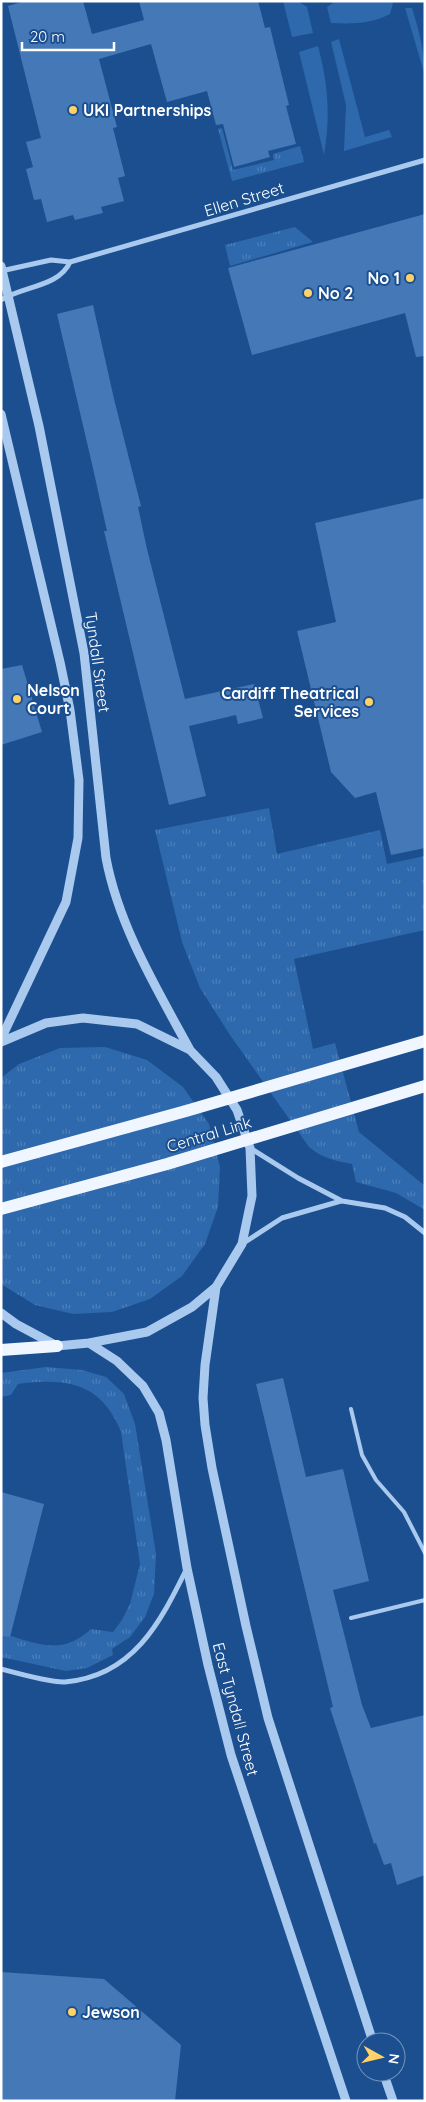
<svg xmlns="http://www.w3.org/2000/svg" width="426" height="2102" font-family="Quicksand,sans-serif">
	<style>
		.grass { fill: url(#grass-tufts) }
		.green { fill: #2e69ad }
		.building { fill: #4478b7 }
		.lines { fill: none; stroke-linecap: round; stroke-linejoin: round }
		.service { stroke: #a9c9ee; stroke-width: 4 }
		.minor { stroke: #a9c9ee; stroke-width: 5 }
		.tertiary { stroke: #a9c9ee; stroke-width: 9 }
		.primary { stroke: #f0f6ff; stroke-width: 12 }
		.primary-bridge { stroke: #f0f6ff; stroke-width: 12 }
		.poi-dot { fill: #ffd166; stroke: #1b4f8f; stroke-width: 2 }
		.labels { text-anchor: middle; dominant-baseline: central; stroke-width: 4; stroke-linejoin: round; paint-order: stroke }
		.poi-label { font-size: 16px; font-weight: bold; fill: #fff; stroke: #1b4f8f; text-anchor: start }
		.street-label { font-size: 16px; fill: #fff; stroke: #1b4f8f }
	</style>
	<defs>
		<pattern id="grass-tufts" width="24" height="20" patternUnits="userSpaceOnUse" patternTransform="scale(1.25)"><rect width="24" height="20" fill="#2e69ad"/><path d="M3 7l-1-3M5 7V3M7 7l1-3M15 17l-1-3M17 17v-4M19 17l1-3" fill="none" stroke="#4d80b9"/></pattern>
	</defs>
	<rect width="100%" height="100%" fill="#1b4f8f"/>
	<!-- grass -->
	<path class="grass" d="M222,128l11,42 41,-10 -1,-6 27,-8 4,16 -72,19 -14,-52z
		M295,227l18,15 -83,24 -5,-21z
		M269,808l8,46 103,-24 7,34 38,-8v74l-131,29 19,90 22,-6 24,89 66,54v24l-29,-17 -40,-11 -4,-18c-16,-3 -30,-6 -43,-17l-79,-112 -30,-47 -18,-46 -27,-112z
		M105,1047l42,13 36,27 26,37 11,43 -2,40 -13,37 -23,32 -32,23 -38,13 -39,2 -38,-9 -34,-21v-206l18,-14 41,-16z
		M46,1367l36,3 24,7 18,17 11,30 21,130 -2,40 -9,23 -15,20 -18,12 1,6 -26,13 -21,3 -65,-14v-24c35,10 60,24 90,-4l22,3 9,-12 8,-16 10,-40 -19,-132c-20,-50 -55,-54 -103,-48l-7,11 -10,2v-24z"/>
	<!-- green -->
	<path class="green" d="M283,1h15l9,6 6,26 -21,4z
		M332,1h60l1,2 -3,11c-18,10 -39,10 -59,9l-4,-16 6,-4z
		M405,8h7c7,23 13,44 13,68z
		M339,39l26,98 24,-7 3,7 -48,14 2,-46 -15,-63z
		M318,46c10,38 13,70 6,109l-25,-103z"/>
	<!-- building -->
	<path class="building" d="M25,1h58l9,33 52,-14 -5,-19h119l7,27 5,-1 19,78 -3,1 10,38 -28,7 2,6 -36,10 -11,-43 -7,1 -9,-34 -40,11 -16,-58 -52,15 18,68 -4,1 12,48 -7,2 6,23 -23,6 2,6 -28,7 -2,-5 -26,7 -6,-23 -7,1 -8,-31 7,-2 -7,-25 15,-4 -33,-132z
		M425,214v142l-9,1 -11,-44 -153,42 -24,-87z
		M93,305l21,94 27,107 -3,1 9,42 38,150 69,-15 9,34 -25,6 -2,-9 -47,11 17,70 -37,9 -65,-274h3l-15,-67 -35,-150z
		M425,498v350l-34,7 -15,-63 -21,6 -24,-26 -34,-141 39,-9 -21,-99z
		M22,665l20,67 -41,13v-76z
		M283,1378l23,99 37,-8 26,112 -36,9 29,115 9,23 54,-13v160l-28,10 -6,-22 -7,2 -8,-22 -2,1 -44,-136 3,-1 -77,-323z
		M1,1492l43,12 -34,133 -9,-1z
		M1,1972l103,7 77,66 -6,56h-174z"/>
	<g class="lines">
		<!-- service -->
		<path class="service" d="M351,1409l11,46 14,25 28,32 21,41
			M351,1618l74,-18"/>
		<!-- minor -->
		<path class="minor" d="M1,271l50,-11 19,2 355,-102
			M1,300c22,-14 58,-13 69,-38
			M250,1148l48,30 44,23 43,7 20,9 20,16
			M242,1244l40,-26 59,-17
			M1,1669c15,4 51,14 64,13 68,-6 95,-59 122,-114"/>
		<!-- tertiary -->
		<path class="tertiary" d="M1,266l38,160 45,227 22,205c13,69 51,131 84,192
			M1,414l59,248 10,48 9,70 -1,58 -12,64 -65,137
			M1,1042l45,-19 37,-5 54,6 53,26 26,27 21,33 13,38 2,48 -10,48 -26,43 -24,20 -45,25 -58,11 -32,3 -41,-22 -15,-11
			M216,1287l-11,78 -2,33 2,27 7,43 34,158 22,92 105,324
			M89,1343l28,18 26,25 16,27 7,27 21,128 21,97 23,90 115,346
			M383,2072l10,29"/>
		<!-- primary -->
		<path class="primary" d="M1,1350l56,-4"/>
		<!-- primary-bridge -->
		<path class="primary-bridge" d="M1,1162l185,-51 239,-70
			M1,1209l166,-45 258,-78"/>
	</g>
	<!-- markers -->
	<g class="poi-dot">
		<circle cx="73" cy="110" r="5"/>
		<circle cx="410" cy="278" r="5"/>
		<circle cx="308" cy="293" r="5"/>
		<circle cx="17" cy="699" r="5"/>
		<circle cx="369" cy="702" r="5"/>
		<circle cx="72" cy="2012" r="5"/>
	</g>
	<g class="labels">
		<!-- poi labels -->
		<g class="poi-label">
			<text x="83" y="110">UKI Partnerships</text>
			<text x="400" y="278" text-anchor="end">No 1</text>
			<text x="318" y="293">No 2</text>
			<text x="27" y="690">Nelson<tspan x="27" dy="18">Court</tspan></text>
			<text x="359" y="693" text-anchor="end">Cardiff Theatrical<tspan x="359" dy="18">Services</tspan></text>
			<text x="82" y="2012">Jewson</text>
		</g>
		<!-- street labels -->
		<g class="street-label">
			<text transform="translate(244 199) rotate(-17)">Ellen Street</text>
			<text transform="translate(98 662) rotate(82)">Tyndall Street</text>
			<text transform="translate(209 1134) rotate(-17)">Central Link</text>
			<text transform="translate(236 1709) rotate(75)">East Tyndall Street</text>
		</g>
	</g>
	<!-- border -->
	<rect width="426" height="2102" fill="none" stroke="#ffffff" stroke-width="5"/>
	<!-- north arrow -->
	<g transform="translate(381 2057) rotate(98)"><circle r="24" fill="#1b4f8f" stroke="#7695bc"/>
	<path d="M0-4L9 19L0 12L-9 19Z" fill="#ffd166"/>
	<text y="-8" font-size="14" font-weight="bold" text-anchor="middle" fill="#ffffff">N</text>
	</g>
	<!-- scale -->
	<path d="M22 42v8h92v-8" fill="none" stroke="#ffffff" stroke-width="2.5"/>
	<text x="30" y="42" font-size="15" fill="#ffffff" stroke="#1b4f8f" stroke-width="4" paint-order="stroke">20 m</text>
</svg>
